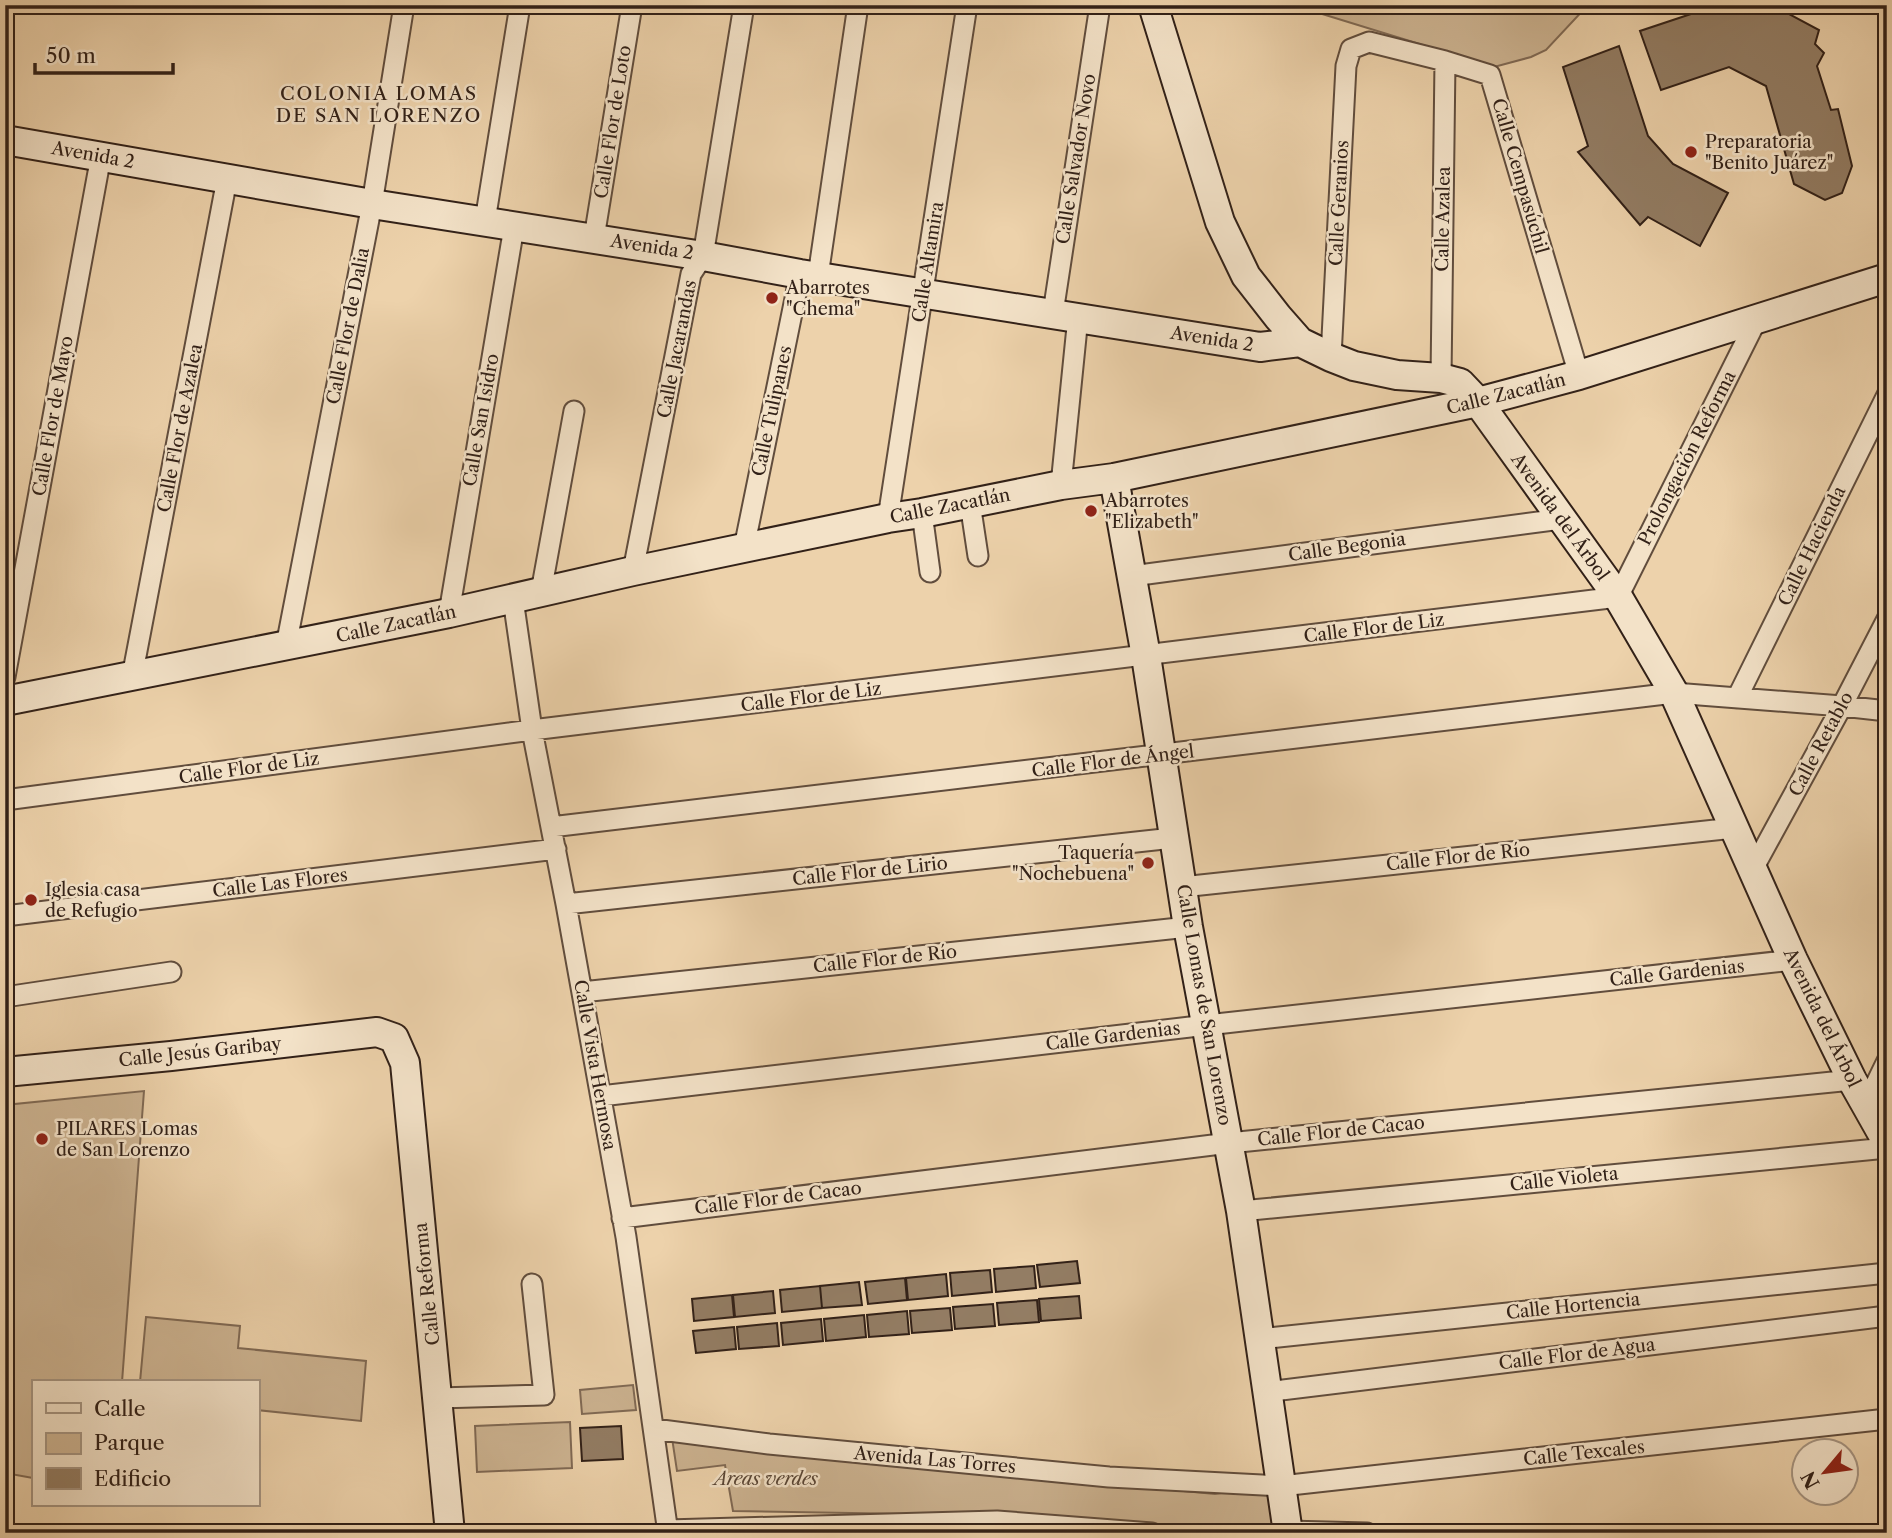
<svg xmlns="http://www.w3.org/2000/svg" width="1892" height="1538" font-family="'Libre Caslon Text',serif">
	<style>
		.green { fill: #cdb492; stroke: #806a55; stroke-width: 2 }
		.building { fill: #937d64; stroke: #322118; stroke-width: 2 }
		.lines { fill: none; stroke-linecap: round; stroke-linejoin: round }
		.street-casing { stroke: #614d3d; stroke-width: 23 }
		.secondary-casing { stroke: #322118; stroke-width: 32 }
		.street { stroke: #f3e2c8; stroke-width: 19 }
		.secondary { stroke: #f3e2c8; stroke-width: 28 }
		.poi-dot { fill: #8f2418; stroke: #f3e2c8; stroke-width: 2.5 }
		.labels { text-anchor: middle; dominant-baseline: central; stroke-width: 5; stroke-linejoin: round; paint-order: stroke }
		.street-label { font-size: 18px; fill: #322118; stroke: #f3e2c8 }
		.poi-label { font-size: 18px; fill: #322118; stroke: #f3e2c8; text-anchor: start }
		.park-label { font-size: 18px; font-style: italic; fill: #594636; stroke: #f3e2c8 }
		.neighbourhood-label { font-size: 19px; letter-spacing: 2px; fill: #322118; stroke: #f3e2c8 }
	</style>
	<rect width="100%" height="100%" fill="#edd2ab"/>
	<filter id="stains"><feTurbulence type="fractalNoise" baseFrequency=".00286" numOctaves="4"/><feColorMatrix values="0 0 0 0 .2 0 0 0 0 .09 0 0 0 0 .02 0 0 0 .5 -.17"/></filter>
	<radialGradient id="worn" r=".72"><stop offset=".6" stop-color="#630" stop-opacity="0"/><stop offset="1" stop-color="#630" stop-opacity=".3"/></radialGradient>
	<!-- green -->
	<path class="green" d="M1293,5h295l-42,45 -15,7 -37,10z
		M144,1091l-22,291h-89v96l-28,-5v-368z
		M146,1317l94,9 -2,22 128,13 -5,60 -104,-11v-28h-117z
		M633,1385l3,25 -54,4 -2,-24z
		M570,1422l2,46 -95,4 -2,-46z
		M672,1438l437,46 106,10 62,-10 8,49 -315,-18 -237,-4 -8,-46 -48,6z"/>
	<!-- building -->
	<path class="building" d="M1709,5h63l47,25 -4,14 9,9 -7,13 14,44 7,-1 14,57 -10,27 -17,7 -31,-16 -28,-98 -37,-19 -68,23 -21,-59 69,-23z
		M1619,46l29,90 25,28 55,29 -28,53 -52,-29 -8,8 -62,-73 10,-6 -25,-79z
		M1077,1261l3,22 -40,4 -3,-22z
		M1034,1266l2,22 -40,4 -2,-23z
		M990,1270l2,22 -40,4 -2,-23z
		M946,1274l2,22 -40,4 -2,-22z
		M905,1278l2,22 -39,4 -3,-22z
		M859,1282l3,23 -40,3 -2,-22z
		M820,1286l2,22 -40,4 -2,-22z
		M773,1291l2,22 -40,4 -2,-22z
		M732,1295l2,22 -40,4 -2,-22z
		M1079,1296l2,22 -40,3 -2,-22z
		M1037,1300l2,22 -40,3 -2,-22z
		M993,1304l2,22 -40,3 -2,-22z
		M950,1308l2,22 -40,3 -2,-22z
		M907,1311l2,23 -40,3 -2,-22z
		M864,1315l2,22 -40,4 -2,-22z
		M821,1319l2,22 -40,4 -2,-22z
		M777,1323l2,23 -40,3 -2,-22z
		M734,1327l2,22 -40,4 -3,-22z
		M621,1426l2,33 -41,2 -2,-33z"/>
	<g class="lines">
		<defs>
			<path id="street" d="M485,221l35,-216
				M594,238l38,-233
				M818,276l40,-271
				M1053,313l47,-308
				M1331,357l15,-291 5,-17 18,-7 76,19 45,14 89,300
				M1441,378l4,-317
				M1061,485l17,-168
				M970,503l8,53
				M922,513l8,59
				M888,518l79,-513
				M744,548l56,-274
				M633,571l58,-297 12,-18 41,-251
				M1132,576l429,-57
				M541,592l33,-181
				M513,599l19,131 34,174 60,333 42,296
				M449,613l65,-386
				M286,646l86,-442 32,-199
				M5,677l96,-521
				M132,677l95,-498
				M1737,698l150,-303
				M5,800l527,-70 1086,-133 139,-278
				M551,827l1123,-134 168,13 45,5
				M1753,869l89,-163 45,-87
				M1182,887l552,-59
				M566,904l607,-66
				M5,916l551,-67
				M582,992l606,-65
				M5,997l166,-25
				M601,1096l606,-71 586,-65
				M1866,1104l21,-43
				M1241,1211l646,-63
				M622,1218l607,-75 623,-63
				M1259,1339l628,-66
				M1266,1392l621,-76
				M438,1398l106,-3 -12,-111
				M654,1429l115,15 340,33 172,9 606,-67
				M667,1530l330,-9 155,12
				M1287,1531l80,2"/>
			<path id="secondary" d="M1153,5l67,217 26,54 32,41 22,25 31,15 23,9 43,9 44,3 19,5 18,19 140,195 56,96 119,267 59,120 35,62
				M5,140l367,64 331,52 97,18 460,73 40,-5
				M1114,478l32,178 42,271 53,284 47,322
				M5,701l444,-88 184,-42 255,-53 34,-5 139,-28 53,-7 364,-76 101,-27 308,-97
				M5,1072l166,-16 206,-24 17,6 11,25 45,470"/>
		</defs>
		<!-- street casing -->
		<use href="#street" class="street-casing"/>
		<!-- secondary casing -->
		<use href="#secondary" class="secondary-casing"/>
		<!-- street -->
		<use href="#street" class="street"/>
		<!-- secondary -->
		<use href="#secondary" class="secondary"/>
	</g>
	<!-- markers -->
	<g class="poi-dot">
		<circle cx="1691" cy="152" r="7"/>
		<circle cx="772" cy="298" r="7"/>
		<circle cx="1091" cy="511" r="7"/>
		<circle cx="1148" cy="863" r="7"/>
		<circle cx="31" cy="900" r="7"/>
		<circle cx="42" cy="1139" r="7"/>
	</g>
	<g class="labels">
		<!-- street labels -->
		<g class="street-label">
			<text transform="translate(613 122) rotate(-81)">Calle Flor de Loto</text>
			<text transform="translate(93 155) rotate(10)">Avenida 2</text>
			<text transform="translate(1076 159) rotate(-81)">Calle Salvador Novo</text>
			<text transform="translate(1520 176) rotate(74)">Calle Cempasúchil</text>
			<text transform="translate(1339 203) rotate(-87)">Calle Geranios</text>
			<text transform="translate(1443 219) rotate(-89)">Calle Azalea</text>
			<text transform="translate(652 247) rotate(9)">Avenida 2</text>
			<text transform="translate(928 262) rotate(-81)">Calle Altamira</text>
			<text transform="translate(348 326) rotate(-79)">Calle Flor de Dalia</text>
			<text transform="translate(1212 339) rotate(9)">Avenida 2</text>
			<text transform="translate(677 349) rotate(-79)">Calle Jacarandas</text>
			<text transform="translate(1506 394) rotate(-14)">Calle Zacatlán</text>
			<text transform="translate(772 411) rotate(-78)">Calle Tulipanes</text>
			<text transform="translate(53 416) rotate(-80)">Calle Flor de Mayo</text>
			<text transform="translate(481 420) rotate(-80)">Calle San Isidro</text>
			<text transform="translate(180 428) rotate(-79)">Calle Flor de Azalea</text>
			<text transform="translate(1687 458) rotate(-63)">Prolongación Reforma</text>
			<text transform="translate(950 506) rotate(-11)">Calle Zacatlán</text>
			<text transform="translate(1560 517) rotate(54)">Avenida del Árbol</text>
			<text transform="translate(1812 546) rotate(-64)">Calle Hacienda</text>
			<text transform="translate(1347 547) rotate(-8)">Calle Begonia</text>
			<text transform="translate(396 624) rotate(-12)">Calle Zacatlán</text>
			<text transform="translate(1374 628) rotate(-7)">Calle Flor de Liz</text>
			<text transform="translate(811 697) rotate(-7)">Calle Flor de Liz</text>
			<text transform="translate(1821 744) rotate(-62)">Calle Retablo</text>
			<text transform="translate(1113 761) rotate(-7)">Calle Flor de Ángel</text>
			<text transform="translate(249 768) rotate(-8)">Calle Flor de Liz</text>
			<text transform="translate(1458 857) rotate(-6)">Calle Flor de Río</text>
			<text transform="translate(870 871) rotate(-6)">Calle Flor de Lirio</text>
			<text transform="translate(280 883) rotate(-7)">Calle Las Flores</text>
			<text transform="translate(885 959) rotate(-6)">Calle Flor de Río</text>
			<text transform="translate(1677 973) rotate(-6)">Calle Gardenias</text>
			<text transform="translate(1204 1005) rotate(80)">Calle Lomas de San Lorenzo</text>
			<text transform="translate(1822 1018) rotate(64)">Avenida del Árbol</text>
			<text transform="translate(1113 1036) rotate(-7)">Calle Gardenias</text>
			<text transform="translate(200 1052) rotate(-6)">Calle Jesús Garibay</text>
			<text transform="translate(595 1065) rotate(80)">Calle Vista Hermosa</text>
			<text transform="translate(1341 1131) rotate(-6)">Calle Flor de Cacao</text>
			<text transform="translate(1564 1179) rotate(-6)">Calle Violeta</text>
			<text transform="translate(778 1198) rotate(-7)">Calle Flor de Cacao</text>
			<text transform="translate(427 1284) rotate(-96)">Calle Reforma</text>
			<text transform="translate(1573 1306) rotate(-6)">Calle Hortencia</text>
			<text transform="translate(1577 1354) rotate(-7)">Calle Flor de Agua</text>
			<text transform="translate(1584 1453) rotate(-6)">Calle Texcales</text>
			<text transform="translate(935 1460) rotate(5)">Avenida Las Torres</text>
		</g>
		<!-- poi labels -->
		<g class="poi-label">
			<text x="1705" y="142">Preparatoria<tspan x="1705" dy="21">"Benito Juárez"</tspan></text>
			<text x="786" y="288">Abarrotes<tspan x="786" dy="21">"Chema"</tspan></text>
			<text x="1105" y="501">Abarrotes<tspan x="1105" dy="21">"Elizabeth"</tspan></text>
			<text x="1134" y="853" text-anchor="end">Taquería<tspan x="1134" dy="21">"Nochebuena"</tspan></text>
			<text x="45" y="890">Iglesia casa<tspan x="45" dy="21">de Refugio</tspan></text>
			<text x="56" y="1129">PILARES Lomas<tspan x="56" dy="21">de San Lorenzo</tspan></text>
		</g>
		<!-- park labels -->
		<g class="park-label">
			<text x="766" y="1479">Areas verdes</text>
		</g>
		<!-- neighbourhood labels -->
		<g class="neighbourhood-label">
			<text x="379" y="93">COLONIA LOMAS<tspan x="379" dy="22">DE SAN LORENZO</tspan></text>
		</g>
	</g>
	<!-- margin -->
	<rect width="1892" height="1538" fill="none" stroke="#edd2ab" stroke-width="28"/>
	<rect x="7" y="7" width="1878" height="1524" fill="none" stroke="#322118" stroke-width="3.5"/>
	<rect x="14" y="14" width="1864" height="1510" fill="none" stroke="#322118" stroke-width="2"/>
	<!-- legend -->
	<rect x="32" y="1380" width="228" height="126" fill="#f3e2c8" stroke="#a69582" stroke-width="2"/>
	<rect x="46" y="1403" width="35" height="10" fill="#f3e2c8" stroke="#a69582" stroke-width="2"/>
	<text x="94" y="1416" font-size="21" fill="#322118">Calle</text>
	<rect x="46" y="1433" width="35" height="21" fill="#cdb492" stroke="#a69582" stroke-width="2"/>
	<text x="94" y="1450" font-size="21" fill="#322118">Parque</text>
	<rect x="46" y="1468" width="35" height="21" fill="#937d64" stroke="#a69582" stroke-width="2"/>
	<text x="94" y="1486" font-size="21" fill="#322118">Edificio</text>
	<!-- north arrow -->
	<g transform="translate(1825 1472) rotate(241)"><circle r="33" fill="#f3e2c8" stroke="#a69582" stroke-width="2"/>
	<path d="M0-5L12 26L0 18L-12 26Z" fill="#8f2418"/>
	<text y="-10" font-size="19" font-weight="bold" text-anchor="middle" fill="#322118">N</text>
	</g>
	<!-- scale -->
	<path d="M35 63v10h138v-10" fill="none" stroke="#322118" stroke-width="3.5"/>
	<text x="46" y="63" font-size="21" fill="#322118" stroke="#f3e2c8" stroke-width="5" paint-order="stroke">50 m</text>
	<rect width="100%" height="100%" filter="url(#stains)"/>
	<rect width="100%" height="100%" fill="url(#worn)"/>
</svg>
